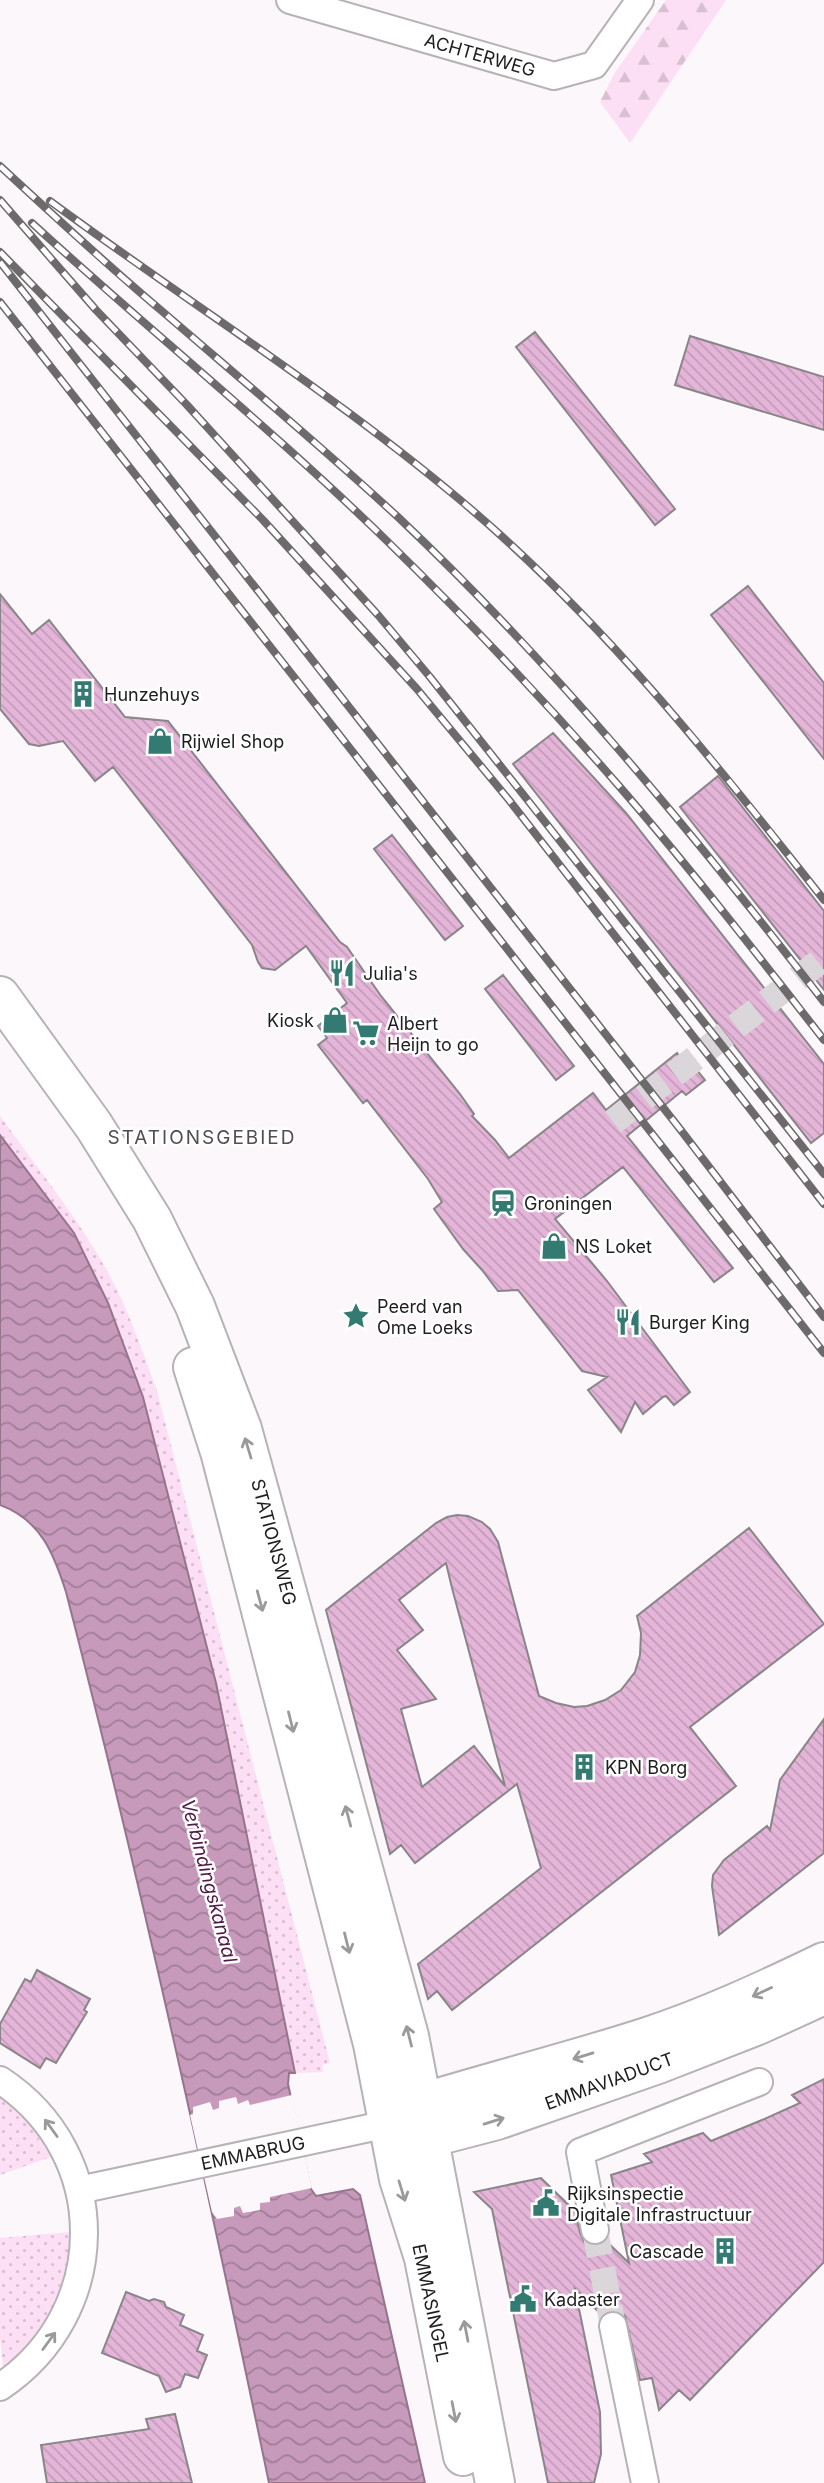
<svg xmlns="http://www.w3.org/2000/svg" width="824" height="2483" font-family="Inter,sans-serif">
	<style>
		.grass { fill: url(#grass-dots) }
		.forest { fill: url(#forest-firs) }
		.water { fill: url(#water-waves); stroke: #95758c; stroke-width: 2 }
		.pier { fill: #fcf7fb }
		.building { fill: url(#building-back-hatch); stroke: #898588; stroke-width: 2; fill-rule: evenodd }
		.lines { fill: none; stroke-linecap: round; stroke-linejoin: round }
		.street-tunnel { stroke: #dbd6da; stroke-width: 26; stroke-dasharray: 26 13; stroke-linecap: butt }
		.street-casing { stroke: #b7b2b6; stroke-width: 30 }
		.secondary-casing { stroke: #b7b2b6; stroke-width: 42 }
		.street { stroke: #fff; stroke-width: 26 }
		.secondary { stroke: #fff; stroke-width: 38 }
		.rail-casing { stroke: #6d6a6c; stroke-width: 8 }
		.rail { stroke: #fff; stroke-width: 5; stroke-dasharray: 16; stroke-linecap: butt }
		.oneway { stroke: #9a9a9a }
		.labels { text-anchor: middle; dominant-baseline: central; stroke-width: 5; stroke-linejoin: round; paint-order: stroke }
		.street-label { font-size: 18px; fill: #1f1e1f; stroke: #fff }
		.poi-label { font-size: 18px; fill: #1f1e1f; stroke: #fff; text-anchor: start }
		.neighbourhood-label { font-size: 19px; letter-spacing: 2px; fill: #514d50; stroke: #fff }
		.water-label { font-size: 19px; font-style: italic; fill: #511b47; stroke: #fff }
	</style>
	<defs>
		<pattern id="grass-dots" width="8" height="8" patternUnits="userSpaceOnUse" patternTransform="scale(1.75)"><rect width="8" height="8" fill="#fcdff4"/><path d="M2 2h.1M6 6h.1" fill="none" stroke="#d8bfd1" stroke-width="1.8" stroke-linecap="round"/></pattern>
		<pattern id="forest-firs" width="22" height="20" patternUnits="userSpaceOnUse" patternTransform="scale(1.75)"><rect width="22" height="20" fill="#fcdff4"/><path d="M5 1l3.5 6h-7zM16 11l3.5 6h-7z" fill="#d8bfd1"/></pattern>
		<pattern id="water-waves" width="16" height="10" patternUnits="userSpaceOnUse" patternTransform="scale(1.75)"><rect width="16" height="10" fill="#c79abb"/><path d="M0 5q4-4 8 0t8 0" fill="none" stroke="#a17d97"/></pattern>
		<pattern id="building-back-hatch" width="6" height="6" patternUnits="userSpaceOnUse" patternTransform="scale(1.75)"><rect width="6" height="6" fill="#e4b5d8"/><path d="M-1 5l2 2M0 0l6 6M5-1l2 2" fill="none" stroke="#c39bb9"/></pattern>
	</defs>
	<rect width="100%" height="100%" fill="#fcf7fb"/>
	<!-- grass -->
	<path class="grass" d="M0,1116c38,53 79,103 110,160 19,36 33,76 47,115l173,672 -8,2 1,7 -28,1 -79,-390 -73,-286 -35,-94 -34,-70 -74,-98z
		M0,2097l29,26 22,34 -51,18z
		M70,2232c-2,56 -25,100 -67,136l-3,-32v-98z"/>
	<!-- forest -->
	<path class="forest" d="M666,0h60l-96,143 -30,-41 14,-28z"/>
	<!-- water -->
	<path class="water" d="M0,1135l74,98 34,70 35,94 73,286 79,390h-6l-1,11 23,105 5,7 37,-7 7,6 65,288h-156c-62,-298 -127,-596 -203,-891 -12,-38 -25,-72 -66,-87z"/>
	<!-- pier -->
	<path class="pier" d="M292,2095l20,93 -42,9v5l-10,1v7l-17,3 -3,-7 -6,2v8l-17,3 -5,-7 -22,-97 3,-1v-7l17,-5 3,8 6,-2v-7l17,-4 2,7 10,-4 2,5z"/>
	<!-- building -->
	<path class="building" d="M535,332l140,177 -20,16 -139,-178z
		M690,336l134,41v53l-149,-45z
		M748,586l76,97v76l-113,-144z
		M0,594l32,40 17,-14 76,97 43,4 172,221 7,5 34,49 79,98 14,20 -2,2 23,24 14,18 84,-65 13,17 71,-57 9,14 5,-4 14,17 -19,15 -4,-4 -55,45 106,132 -19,14 -91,-115 -68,52 52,62 83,111 -16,13 -8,-9 -3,1 -20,17 -8,-12 -14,30 -33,-42 19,-13 -25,-6 -64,-81 -20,1 -16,-21 -19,-21 -29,-40 8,-7 -14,-23 -61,-79 -4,3 -45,-58 9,-7 -9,-12 29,-23 -41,-57 -31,24 -13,-2 -4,-6 -6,-17 -139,-178 -18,14 -32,-40 -24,5 -10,-2 -29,-35z
		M553,733l73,80 198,251v69l-13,10 -298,-379z
		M718,776l106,135v79l-144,-183z
		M392,835l71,91 -18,14 -71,-91z
		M503,975l71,91 -18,14 -71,-91z
		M457,1515l11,1 14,6 8,7 8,13 41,154 17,7 18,4 13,-1 18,-6 16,-10 14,-18 5,-17 1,-22 -4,-17 112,-88 75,96 -134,103 46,59 -284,224 -15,-19 -9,8 -10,-35 123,-96 -24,-84 -102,79 -14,-18 -11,9 -64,-244 110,-87 11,-6zM446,1563l6,25 53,198 -31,-40 -52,41 -21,-78 35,-10 -39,-49 26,-20 -24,-30z
		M824,1719v134l-105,82 -7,-49 1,-11 11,-15 43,-34 3,4 10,-50z
		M37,1970l53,29 -6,11 3,2 -31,51 -10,-5 -6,10 -40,-25v-19l25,-45 6,3z
		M824,2079v183l-134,138 -11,-10 -20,20 -7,-32 -12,2 -15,-64 -6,-5h-8l-9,4 -27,-26 25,123 1,42 -7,29h-46l-56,-274 -18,-17 67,-14 34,33 5,22 4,8 7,4 6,1 9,-5 23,22 -18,-88 41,-13 -8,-8 59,-21 8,8 51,-21 38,-17 -8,-8z
		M126,2292l23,9 5,-2 10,3 2,5 18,8 -4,10 23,10 -6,16 10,4 -9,23 -13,-4 -5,13 -14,5 -7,-16 -57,-23z
		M175,2414l17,69h-145l-6,-38 108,-16 -3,-10z"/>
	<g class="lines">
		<!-- street-tunnel -->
		<path class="street-tunnel" d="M613,1122l211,-164
			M595,2230l18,96"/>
		<defs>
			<path id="street" d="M290,0l264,76 40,-11 46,-65
				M0,2080c113,74 111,233 0,307
				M79,2190l309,-66
				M595,2230l-15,-78 179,-70
				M613,2326l32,157"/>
			<path id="secondary" d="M0,996l94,130 58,93 43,87 47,123 167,607 86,447
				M193,1367l28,88 152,589 26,135 25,79 39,198
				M400,2116l22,-13c75,-23 151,-42 225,-66 61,-20 119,-47 177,-75
				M405,2130l23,8 69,-18 161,-56 100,-39 66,-30"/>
		</defs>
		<!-- street casing -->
		<use href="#street" class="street-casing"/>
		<!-- secondary casing -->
		<use href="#secondary" class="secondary-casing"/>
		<!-- street -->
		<use href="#street" class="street"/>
		<!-- secondary -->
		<use href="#secondary" class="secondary"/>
		<defs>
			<path id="rail" d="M0,166c53,49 107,99 163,146 79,68 159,135 236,206 156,148 293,314 425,484
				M0,200l96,110 91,95 191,210 52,62 394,497
				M50,201c136,100 280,190 409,298 140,117 253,259 365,401
				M32,223c117,107 240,206 354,317 81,79 159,161 233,246 71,82 138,168 205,254
				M0,252l263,268 154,169 92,111 315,404
				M0,262l680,867 144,188
				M0,302l824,1051"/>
		</defs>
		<!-- rail casing -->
		<use href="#rail" class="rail-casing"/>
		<!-- rail -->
		<use href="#rail" class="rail"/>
	</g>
	<!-- one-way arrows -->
	<defs><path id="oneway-shaft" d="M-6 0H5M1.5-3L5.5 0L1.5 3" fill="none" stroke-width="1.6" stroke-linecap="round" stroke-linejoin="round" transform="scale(1.75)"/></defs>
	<g class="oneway">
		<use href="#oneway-shaft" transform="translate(248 1448) rotate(-107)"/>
		<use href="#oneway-shaft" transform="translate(260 1601) rotate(75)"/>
		<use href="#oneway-shaft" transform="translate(291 1722) rotate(76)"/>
		<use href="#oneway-shaft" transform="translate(348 1816) rotate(-105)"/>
		<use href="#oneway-shaft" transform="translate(347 1943) rotate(76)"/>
		<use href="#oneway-shaft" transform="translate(762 1992) rotate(155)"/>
		<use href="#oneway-shaft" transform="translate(409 2036) rotate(-104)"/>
		<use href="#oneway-shaft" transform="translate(583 2056) rotate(163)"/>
		<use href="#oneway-shaft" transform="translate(494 2121) rotate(-17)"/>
		<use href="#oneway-shaft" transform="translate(51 2128) rotate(-126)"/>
		<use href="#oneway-shaft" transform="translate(402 2191) rotate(73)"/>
		<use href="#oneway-shaft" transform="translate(466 2331) rotate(-101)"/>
		<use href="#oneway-shaft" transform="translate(49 2341) rotate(-54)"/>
		<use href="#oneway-shaft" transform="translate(454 2412) rotate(79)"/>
	</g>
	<!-- icons -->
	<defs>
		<symbol id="building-bare" viewBox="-9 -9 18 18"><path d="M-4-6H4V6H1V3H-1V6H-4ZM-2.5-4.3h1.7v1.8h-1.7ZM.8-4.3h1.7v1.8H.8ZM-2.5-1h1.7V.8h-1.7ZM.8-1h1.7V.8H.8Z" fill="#337a72" stroke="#fff" stroke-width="2.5" paint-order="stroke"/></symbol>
		<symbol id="shop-bare" viewBox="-9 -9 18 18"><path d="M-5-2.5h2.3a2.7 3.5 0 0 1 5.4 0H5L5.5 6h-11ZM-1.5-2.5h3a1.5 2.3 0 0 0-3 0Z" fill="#337a72" stroke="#fff" stroke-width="2.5" paint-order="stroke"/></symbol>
		<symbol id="restaurant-bare" viewBox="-9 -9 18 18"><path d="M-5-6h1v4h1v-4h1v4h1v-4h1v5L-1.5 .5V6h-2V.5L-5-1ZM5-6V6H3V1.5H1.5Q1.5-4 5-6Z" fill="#337a72" stroke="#fff" stroke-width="2.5" paint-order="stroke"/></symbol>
		<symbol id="supermarket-bare" viewBox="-9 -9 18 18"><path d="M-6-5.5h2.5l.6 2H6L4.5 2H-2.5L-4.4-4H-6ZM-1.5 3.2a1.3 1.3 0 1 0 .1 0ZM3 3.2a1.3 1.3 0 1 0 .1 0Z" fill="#337a72" stroke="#fff" stroke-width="2.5" paint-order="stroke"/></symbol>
		<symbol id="station-bare" viewBox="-9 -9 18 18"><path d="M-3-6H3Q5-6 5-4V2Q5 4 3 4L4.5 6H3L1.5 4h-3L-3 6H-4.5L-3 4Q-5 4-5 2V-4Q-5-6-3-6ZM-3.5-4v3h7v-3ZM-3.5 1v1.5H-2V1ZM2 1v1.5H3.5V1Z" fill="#337a72" stroke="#fff" stroke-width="2.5" paint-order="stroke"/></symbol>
		<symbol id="sight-bare" viewBox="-9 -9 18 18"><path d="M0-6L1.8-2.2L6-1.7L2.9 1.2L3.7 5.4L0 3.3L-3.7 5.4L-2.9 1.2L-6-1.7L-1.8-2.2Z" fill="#337a72" stroke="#fff" stroke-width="2.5" paint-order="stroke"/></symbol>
		<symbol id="civic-bare" viewBox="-9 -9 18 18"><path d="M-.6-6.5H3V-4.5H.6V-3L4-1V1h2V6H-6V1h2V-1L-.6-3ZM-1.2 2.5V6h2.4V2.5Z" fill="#337a72" stroke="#fff" stroke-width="2.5" paint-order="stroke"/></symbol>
	</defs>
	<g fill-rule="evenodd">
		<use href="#building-bare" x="64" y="675" width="38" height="38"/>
		<use href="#shop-bare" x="141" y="722" width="38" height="38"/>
		<use href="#restaurant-bare" x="323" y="954" width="38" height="38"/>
		<use href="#shop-bare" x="316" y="1001" width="38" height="38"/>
		<use href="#supermarket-bare" x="347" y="1014" width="38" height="38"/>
		<use href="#station-bare" x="484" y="1184" width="38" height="38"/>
		<use href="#shop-bare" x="535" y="1227" width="38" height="38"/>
		<use href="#sight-bare" x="337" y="1297" width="38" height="38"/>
		<use href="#restaurant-bare" x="609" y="1303" width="38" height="38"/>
		<use href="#building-bare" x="565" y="1748" width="38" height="38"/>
		<use href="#civic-bare" x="527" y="2184" width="38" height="38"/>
		<use href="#building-bare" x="706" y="2232" width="38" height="38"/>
		<use href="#civic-bare" x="504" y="2280" width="38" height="38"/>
	</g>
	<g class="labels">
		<!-- street labels -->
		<g class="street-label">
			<text transform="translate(480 55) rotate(16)">ACHTERWEG</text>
			<text transform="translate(274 1542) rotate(75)">STATIONSWEG</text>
			<text transform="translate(609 2081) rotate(-20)">EMMAVIADUCT</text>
			<text transform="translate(253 2153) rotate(-12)">EMMABRUG</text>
			<text transform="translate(431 2303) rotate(78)">EMMASINGEL</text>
		</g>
		<!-- poi labels -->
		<g class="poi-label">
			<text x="104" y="694">Hunzehuys</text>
			<text x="181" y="741">Rijwiel Shop</text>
			<text x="363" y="973">Julia's</text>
			<text x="314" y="1020" text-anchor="end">Kiosk</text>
			<text x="387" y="1023">Albert<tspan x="387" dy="21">Heijn to go</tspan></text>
			<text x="524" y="1203">Groningen</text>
			<text x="575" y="1246">NS Loket</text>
			<text x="377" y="1306">Peerd van<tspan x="377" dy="21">Ome Loeks</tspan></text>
			<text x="649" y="1322">Burger King</text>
			<text x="605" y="1767">KPN Borg</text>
			<text x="567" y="2193">Rijksinspectie<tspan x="567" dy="21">Digitale Infrastructuur</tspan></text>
			<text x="704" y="2251" text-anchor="end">Cascade</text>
			<text x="544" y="2299">Kadaster</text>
		</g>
		<!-- neighbourhood labels -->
		<g class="neighbourhood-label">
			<text x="202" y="1137">STATIONSGEBIED</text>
		</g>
		<!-- water labels -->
		<g class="water-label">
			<text transform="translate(209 1881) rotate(75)">Verbindingskanaal</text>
		</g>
	</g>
</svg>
